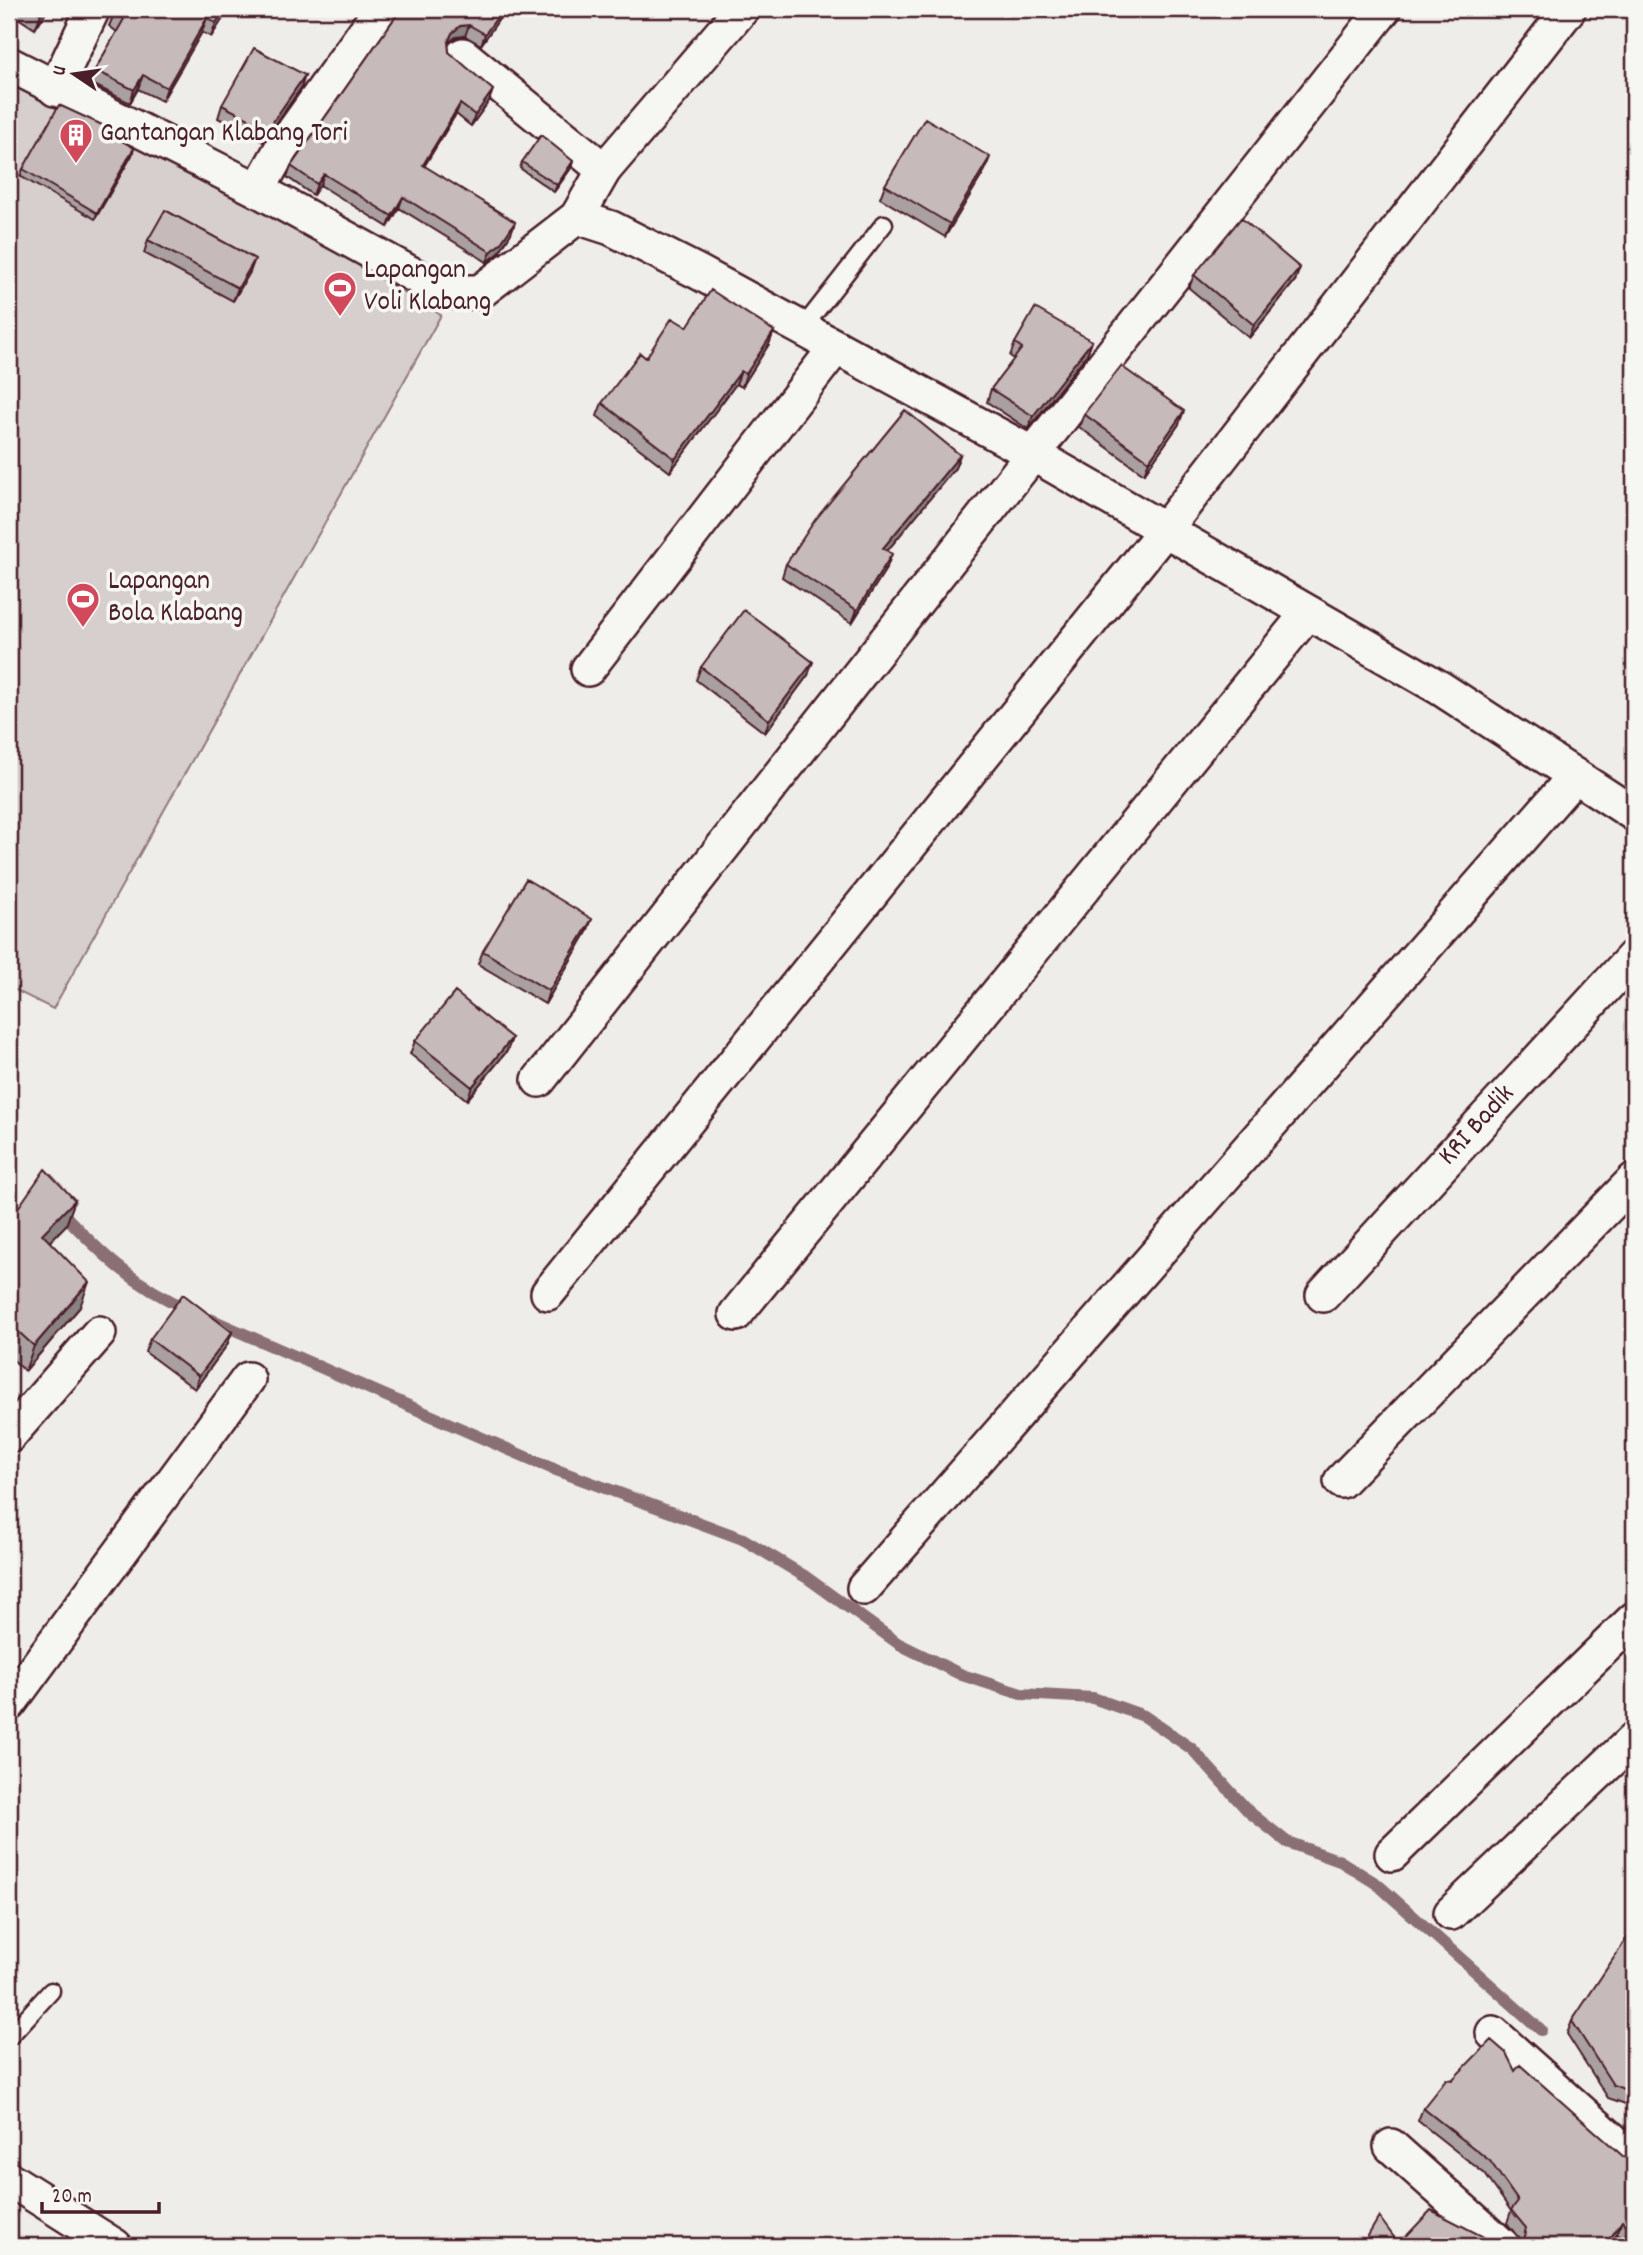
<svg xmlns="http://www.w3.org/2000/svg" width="1643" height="2255" font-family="Dekko,sans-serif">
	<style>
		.green { fill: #d7cfce; stroke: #90777c; stroke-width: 2 }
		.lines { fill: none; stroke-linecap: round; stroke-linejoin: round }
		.stream { stroke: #8a6f74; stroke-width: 12 }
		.lane-casing { stroke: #4a1f2b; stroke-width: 21 }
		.street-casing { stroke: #4a1f2b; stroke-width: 38 }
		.lane { stroke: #f6f6f2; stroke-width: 16 }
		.street { stroke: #f6f6f2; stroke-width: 33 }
		.wall { fill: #aaa0a1; stroke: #4a1f2b; stroke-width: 2 }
		.shaded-wall { fill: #8b8283; stroke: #4a1f2b; stroke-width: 2 }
		.building { fill: #c6babb; stroke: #4a1f2b; stroke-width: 2 }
		.labels { text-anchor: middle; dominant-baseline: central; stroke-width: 7; stroke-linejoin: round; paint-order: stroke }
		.poi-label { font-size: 28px; fill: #4a1f2b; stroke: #f6f6f2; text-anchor: start }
		.street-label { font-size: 28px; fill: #4a1f2b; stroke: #f6f6f2 }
	</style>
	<rect width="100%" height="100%" fill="#efedea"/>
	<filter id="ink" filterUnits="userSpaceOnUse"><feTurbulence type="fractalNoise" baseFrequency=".0143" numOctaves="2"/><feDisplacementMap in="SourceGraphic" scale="14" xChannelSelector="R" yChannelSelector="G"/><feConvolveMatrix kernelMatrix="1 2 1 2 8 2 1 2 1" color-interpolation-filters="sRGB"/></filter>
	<g filter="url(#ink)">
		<!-- green -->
		<path class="green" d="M9,82l295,150 137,83 -388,694 -44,-22z"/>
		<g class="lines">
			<!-- stream -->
			<path class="stream" d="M57,1207c42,45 75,78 133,103
				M210,1319l341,149 192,71 63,38 93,67 63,31 59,19 72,4 51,18 48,33 57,63 38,30 53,19 37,23 164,146"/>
			<defs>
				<path id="lane" d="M802,329l82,-105
					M9,2037l42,-46"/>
				<g id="street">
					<path d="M463,55l141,115"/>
					<path d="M9,64l249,126 163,89 34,13h25l97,-75 27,-47 138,-161"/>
					<path d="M55,89l38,-80"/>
					<path d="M258,190l23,-41 100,-140"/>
					<path d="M577,217l34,11 87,44 335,182 407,234 194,126"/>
					<path d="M588,669l248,-322"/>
					<path d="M539,1080l845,-1071"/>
					<path d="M548,1293l616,-762 405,-522"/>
					<path id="s1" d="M1323,1295l311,-339"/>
					<path d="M736,1314l571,-700"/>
					<path d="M9,1436l90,-103"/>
					<path d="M1341,1481l293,-301"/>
					<path d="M864,1588l711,-812"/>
					<path d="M9,1704l239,-325"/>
					<path d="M1392,1854l242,-235"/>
					<path d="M1451,1913l183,-174"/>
					<path d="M1493,2033l141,126"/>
					<path d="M1391,2146l112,100"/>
					<path d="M9,2179l106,67"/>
				</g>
			</defs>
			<!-- lane casing -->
			<use href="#lane" class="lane-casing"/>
			<!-- street casing -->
			<use href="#street" class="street-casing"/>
			<!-- lane -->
			<use href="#lane" class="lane"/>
			<!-- street -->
			<use href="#street" class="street"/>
		</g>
		<!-- wall -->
		<path class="wall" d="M9,9h39l-13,20 -26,-17z
			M116,9h113l-18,28 -9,-5 -40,69 -24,-12 -8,14 -40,-20 5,-13 22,-38 -8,-6z
			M399,9h107l-25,36 -16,-9 -9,1 -8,6 1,9 40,49 -18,25 -15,-12 -32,52 91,56 -4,11 -13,21 -11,8 -88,-54 -11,19 -68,-42 -7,10 -26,-18 4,-11 107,-153z
			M305,75l-4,13 -38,54 -45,-24 4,-13z
			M113,130l-2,5 23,13 -2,7 -37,64 -75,-43 3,-7z
			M573,161l-2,7 -17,24 -34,-24 2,-6z
			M985,170l-40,67 -65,-39 5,-13z
			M148,240l102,32 -17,29 -89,-48z
			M1194,275l101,6 -46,57 -60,-50z
			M687,327l87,4 -5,13 -27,43 -6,-3 -66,88 -73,-56 5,-13 44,-45z
			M1092,341l-5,13 -59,75 -41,-27 4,-13 23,-30 -4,-3 5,-13z
			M1084,414l95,10 -35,50 -65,-47z
			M960,455l-5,13 -68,82v17l-35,56 -70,-46 4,-13z
			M701,667l107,8 -43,58 -69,-53z
			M587,932l-42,72 -67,-40 5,-13z
			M512,1038l-5,13 -40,49 -57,-46 5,-13z
			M75,1200l-9,25 -17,17 31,65 -55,64 -16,-15v-135z
			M232,1332l-5,13 -32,44 -50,-37 5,-13z
			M1634,1937v170l-26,-9 -41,-64 5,-13z
			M1515,2071l119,95v63l-10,11 -7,-6 -8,12h-89l1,-5 -14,-18 4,-12 -26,-37 -67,-53 5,-13 29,-28z"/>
		<!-- shaded-wall -->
		<path class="shaded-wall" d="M44,9h4l-13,20 6,-15z
			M225,9h4l-18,28 5,-14z
			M503,9h3l-25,36 4,-11z
			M207,18l-5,14 -40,69 5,-13z
			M469,25l-4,11 -9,1 -8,6 4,-10 8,-7z
			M143,75l-5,14 -8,14 4,-13z
			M305,75l-4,13 -38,54 5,-13z
			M493,90l-4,11 -18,25 4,-11z
			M460,104l-4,10 -37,61 4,-10z
			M134,148l-2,7 -37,64 2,-6z
			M990,157l-5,13 -40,67 5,-13z
			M573,161l-2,7 -17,24 3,-7z
			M324,174l-4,11 -7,10 4,-11z
			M403,197l-4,11 -11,19 4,-11z
			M515,222l-4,11 -13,21 -11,8 4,-10z
			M255,259l-5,13 -17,29 5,-13z
			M1300,268l-5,13 -46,57 5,-13z
			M774,331l-5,13 -27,43 4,-13z
			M1092,341l-5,13 -59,75 5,-13z
			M741,371l-5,13 -66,88 5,-13z
			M1184,411l-5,13 -35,50 5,-13z
			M960,455l-5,13 -76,93 4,-13z
			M892,554l-5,13 -35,56 5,-13z
			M813,662l-5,13 -43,58 4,-13z
			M592,919l-5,13 -42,72 4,-13z
			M512,1038l-5,13 -40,49 5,-13z
			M75,1200l-9,25 -33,34 9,-25z
			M89,1282l-9,25 -55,64 9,-25z
			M232,1332l-5,13 -32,44 4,-13z
			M1622,2221l-5,13 -8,12h-4z
			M1634,2221v8l-10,11 5,-13z"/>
		<!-- building -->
		<path class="building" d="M33,9h11l-3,5z
			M116,9h109l-9,14 -9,-5 -40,70 -24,-13 -9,15 -39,-20 29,-51 -10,-7z
			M401,9h102l-18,25 -16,-9 -9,1 -8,7 -4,9 1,10 44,38 -18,25 -15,-11 -37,61 92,57 -14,21 -10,9 -88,-55 -11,19 -68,-42 -7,10 -26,-18z
			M254,48l51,27 -37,54 -46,-24z
			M59,105l54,25 -3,4 24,14 -37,65 -74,-44z
			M925,118l65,39 -40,67 -65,-39z
			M541,135l32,26 -16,24 -35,-23z
			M165,210l90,49 -17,29 -90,-48z
			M1241,218l59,50 -46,57 -60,-50z
			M711,290l63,41 -28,43 -5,-3 -66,88 -73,-56 38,-50 6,5 26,-40 15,9z
			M1035,308l57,33 -59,75 -42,-27 31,-41 -7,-5z
			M1121,366l63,45 -35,50 -65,-47z
			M905,410l55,45 -77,93 9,6 -35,56 -71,-46 29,-44z
			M744,610l69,52 -44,58 -68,-53z
			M526,879l66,40 -43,72 -66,-40z
			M455,992l57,46 -40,49 -57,-46z
			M45,1169l30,31 -33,34 47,48 -55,64 -25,-23v-102z
			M183,1294l49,38 -33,44 -49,-37z
			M1634,1937v156l-21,-8 -41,-64 55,-83z
			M1491,2040l15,13 9,18 5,-6 114,101v55l-5,6 -7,-6 -17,25h-84l1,-1 4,-17 -15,-18 7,-9 -28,-40 -67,-53 23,-29 6,1z
			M1431,2210l51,26 14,10h-134l17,-29 20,27z"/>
	</g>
	<!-- icons -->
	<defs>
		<symbol id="building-pin" viewBox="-11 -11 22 30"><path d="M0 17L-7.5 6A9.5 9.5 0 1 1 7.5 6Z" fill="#d1495b" stroke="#f6f6f2"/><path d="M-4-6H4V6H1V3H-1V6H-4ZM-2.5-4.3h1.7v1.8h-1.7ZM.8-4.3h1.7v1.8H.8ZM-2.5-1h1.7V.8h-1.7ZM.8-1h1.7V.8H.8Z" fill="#fff"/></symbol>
		<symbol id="stadium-pin" viewBox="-11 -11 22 30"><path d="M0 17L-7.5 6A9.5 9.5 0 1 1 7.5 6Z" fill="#d1495b" stroke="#f6f6f2"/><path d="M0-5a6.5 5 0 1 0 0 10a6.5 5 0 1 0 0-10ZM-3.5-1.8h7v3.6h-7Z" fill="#fff"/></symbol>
	</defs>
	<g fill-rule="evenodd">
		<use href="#building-pin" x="57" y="116" width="38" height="52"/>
		<use href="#stadium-pin" x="321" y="269" width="38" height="52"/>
		<use href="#stadium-pin" x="64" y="580" width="38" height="52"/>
	</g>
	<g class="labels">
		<!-- poi labels -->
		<g class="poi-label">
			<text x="100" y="135">Gantangan Klabang Tori</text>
			<text x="364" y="272">Lapangan<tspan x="364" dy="32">Voli Klabang</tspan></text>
			<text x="108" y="583">Lapangan<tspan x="108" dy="32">Bola Klabang</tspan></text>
		</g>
		<!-- street labels -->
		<g class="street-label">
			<text stroke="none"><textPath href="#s1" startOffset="229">KRI Badik</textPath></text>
		</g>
	</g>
	<!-- margin -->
	<rect width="1643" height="2255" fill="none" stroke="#f6f6f2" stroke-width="35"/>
	<rect x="18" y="18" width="1608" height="2220" fill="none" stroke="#4a1f2b" stroke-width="2.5" filter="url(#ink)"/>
	<!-- north arrow -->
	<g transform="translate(74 74) rotate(283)" stroke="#f6f6f2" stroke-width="5" paint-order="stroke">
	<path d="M0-5L12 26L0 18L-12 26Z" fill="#4a1f2b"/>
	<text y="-10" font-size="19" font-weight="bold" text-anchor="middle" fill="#4a1f2b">U</text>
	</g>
	<!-- scale -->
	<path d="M42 2202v10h117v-10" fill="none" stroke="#4a1f2b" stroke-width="3.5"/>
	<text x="52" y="2202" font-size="21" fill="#4a1f2b" stroke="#f6f6f2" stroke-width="5" paint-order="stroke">20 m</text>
</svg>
